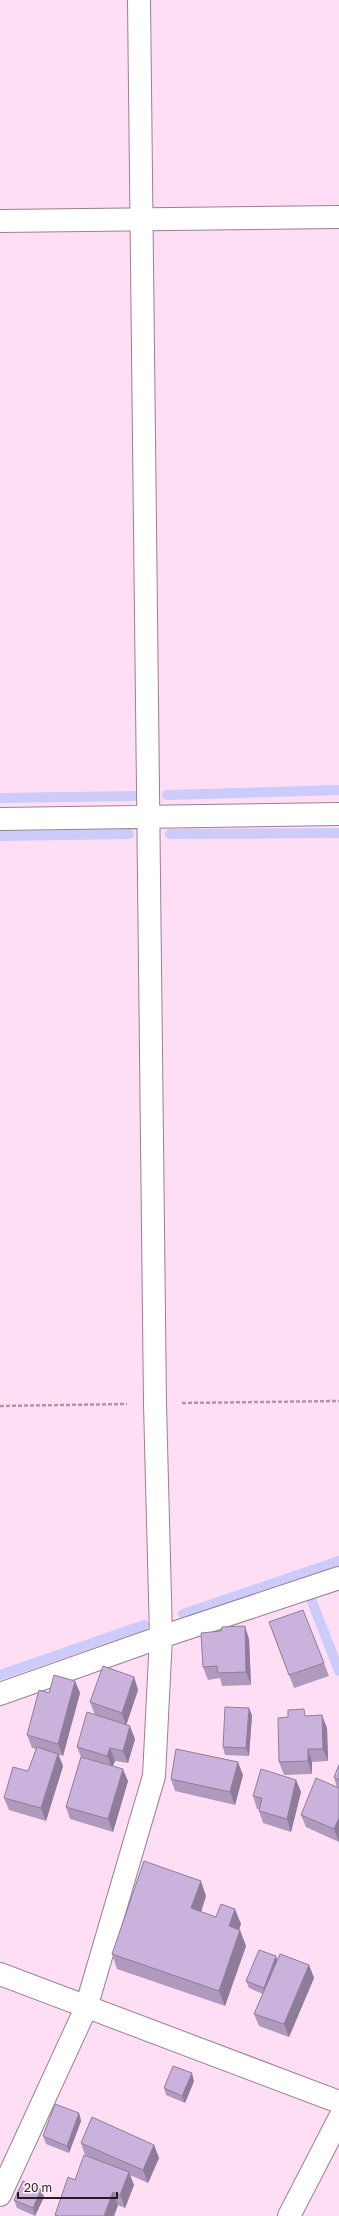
<svg xmlns="http://www.w3.org/2000/svg" width="339" height="2216" font-family="'Golos Text',sans-serif">
	<style>
		.lines { fill: none; stroke-linecap: round; stroke-linejoin: round }
		.stream { stroke: #cccbfa; stroke-width: 10 }
		.minor-casing { stroke: #9b7f92; stroke-width: 24 }
		.path { stroke: #af97a8; stroke-width: 2.5; stroke-dasharray: 4 2; stroke-linecap: butt }
		.minor { stroke: #fff; stroke-width: 22 }
		.wall { fill: #af99bd }
		.shaded-wall { fill: #8e7d9a }
		.building { fill: #cbb2dc; stroke: #8e7d9a }
	</style>
	<rect width="100%" height="100%" fill="#fedef4"/>
	<g class="lines">
		<!-- stream -->
		<path class="stream" d="M167,795l172,-5
			M0,798l134,-2
			M170,834l169,-1
			M0,836l129,-2
			M311,1599l28,72
			M183,1614l156,-53
			M0,1675l144,-50"/>
		<defs>
			<path id="minor" d="M0,221l339,-4
				M0,819l339,-5
				M0,1694l161,-57 178,-59
				M0,1974l339,128
				M0,2195l86,-187 68,-232 7,-139 -6,-233 -16,-1404
				M289,2216l50,-97"/>
		</defs>
		<!-- minor casing -->
		<use href="#minor" class="minor-casing"/>
		<!-- path -->
		<path class="path" d="M182,1403l157,-2
			M0,1406l127,-2"/>
		<!-- minor -->
		<use href="#minor" class="minor"/>
	</g>
	<!-- wall -->
	<path class="wall" d="M269,1622l55,41 5,13 -35,12z
		M249,1639l2,46 -29,1 -2,-8 -12,2 -5,-13z
		M134,1677l4,13 -12,35 9,14 -7,24 -13,-2 -2,5 15,15 -15,51 -43,-13 -4,-12 15,-50 -4,-10 18,-32 -5,-13z
		M75,1681l5,12 -17,63 -4,-1 4,11 -17,55 -37,-11 -5,-12 24,-27 8,-22 -4,-1 -5,-13 22,-42z
		M252,1715l-3,41 -24,-1 -2,-8z
		M306,1716l21,12 1,33 -16,1v12l-28,1 -5,-13 9,-45z
		M339,1765v77l-33,-15 -5,-12 36,-27 -3,-11z
		M243,1775l-8,30 -60,-14 -4,-12z
		M296,1780l5,12 -10,40 -28,-9 -4,-12v-2h-2l-4,-13z
		M206,1896l-5,16 15,5 25,7 -2,6 7,16 -21,60 -108,-37 -5,-15z
		M277,1959l32,6 5,13 -25,59 -30,-11 -5,-12 9,-20 -14,-6 -3,-7z
		M194,2081l-9,22 -19,-8 -2,-7z
		M79,2113l2,8 -12,32 -23,-9 -3,-8z
		M81,2143l73,2 5,13 -11,25 -18,-8 4,10 -9,23 -7,-3 -4,11h-59v-1l43,-54 -13,-6z
		M41,2190l3,7 -9,19 -18,-8 -3,-8z"/>
	<!-- shaded-wall -->
	<path class="shaded-wall" d="M245,1626l4,13 2,46 -5,-13z
		M134,1677l4,13 -12,36 -4,-13z
		M75,1681l5,12 -17,63 -5,-12z
		M249,1708l3,7 -3,41 -3,-8z
		M322,1715l5,13 1,33 -5,-12z
		M130,1726l5,13 -7,24 -5,-12z
		M110,1748l5,13 -3,7 -5,-12z
		M308,1749l4,13v12l-4,-13z
		M58,1754l5,12 -17,55 -5,-13z
		M238,1762l5,13 -8,30 -5,-13z
		M123,1769l5,12 -15,51 -5,-13z
		M296,1780l5,12 -10,40 -4,-13z
		M339,1818v24l-5,-13z
		M201,1881l5,15 -9,28 -6,-16z
		M235,1909l6,15 -6,17 -6,-15z
		M240,1930l6,16 -21,60 -6,-15z
		M276,1956l3,8 -13,31 -2,-7z
		M309,1965l5,13 -25,59 -5,-13z
		M192,2073l2,8 -9,22 -3,-7z
		M79,2113l2,8 -12,32 -2,-7z
		M154,2145l5,13 -11,25 -5,-13z
		M129,2172l5,13 -9,23 -5,-13z
		M41,2190l3,7 -9,19 -2,-8z
		M113,2192l5,13 -4,11h-10z"/>
	<!-- building -->
	<path class="building" d="M303,1610l21,53 -35,12 -20,-53z
		M245,1626l1,46 -28,1 -1,-7 -14,1 -2,-34 20,-2 1,-4z
		M103,1666l31,11 -12,36 -32,-11z
		M54,1675l21,6 -17,63 -31,-9 12,-45 10,3z
		M225,1707l24,1 -3,40 -23,-1z
		M304,1709l1,7 17,-1 1,34h-15v12l-29,1 -1,-44 10,-1v-7z
		M87,1712l43,14 -7,25 -13,-3 -3,8 -30,-9z
		M37,1747l21,7 -17,54 -37,-10 9,-31 15,4z
		M176,1749l62,13 -8,30 -59,-13z
		M81,1757l42,12 -15,50 -42,-12z
		M339,1765v15l-5,-3z
		M261,1769l35,11 -9,39 -28,-8 3,-13 -9,-2z
		M316,1778l23,10v30l-5,11 -33,-14z
		M144,1861l57,20 -10,27 25,9 5,-13 14,5 -6,17 11,4 -21,61 -107,-37z
		M259,1950l17,6 -12,32 -18,-7z
		M280,1954l29,11 -25,59 -30,-10z
		M173,2066l19,7 -10,23 -18,-8z
		M55,2104l24,9 -12,33 -24,-10z
		M92,2117l62,28 -11,25 -62,-27z
		M84,2155l45,17 -9,23 -7,-3 -9,24h-46l-3,-1 13,-38 7,3z
		M23,2181l18,9 -8,18 -19,-8z"/>
	<!-- scale -->
	<path d="M18 2192v6h99v-6" fill="none" stroke="#271c24" stroke-width="2"/>
	<text x="24" y="2192" font-size="12" fill="#271c24" stroke="#fff2fb" stroke-width="3" paint-order="stroke">20 m</text>
</svg>
